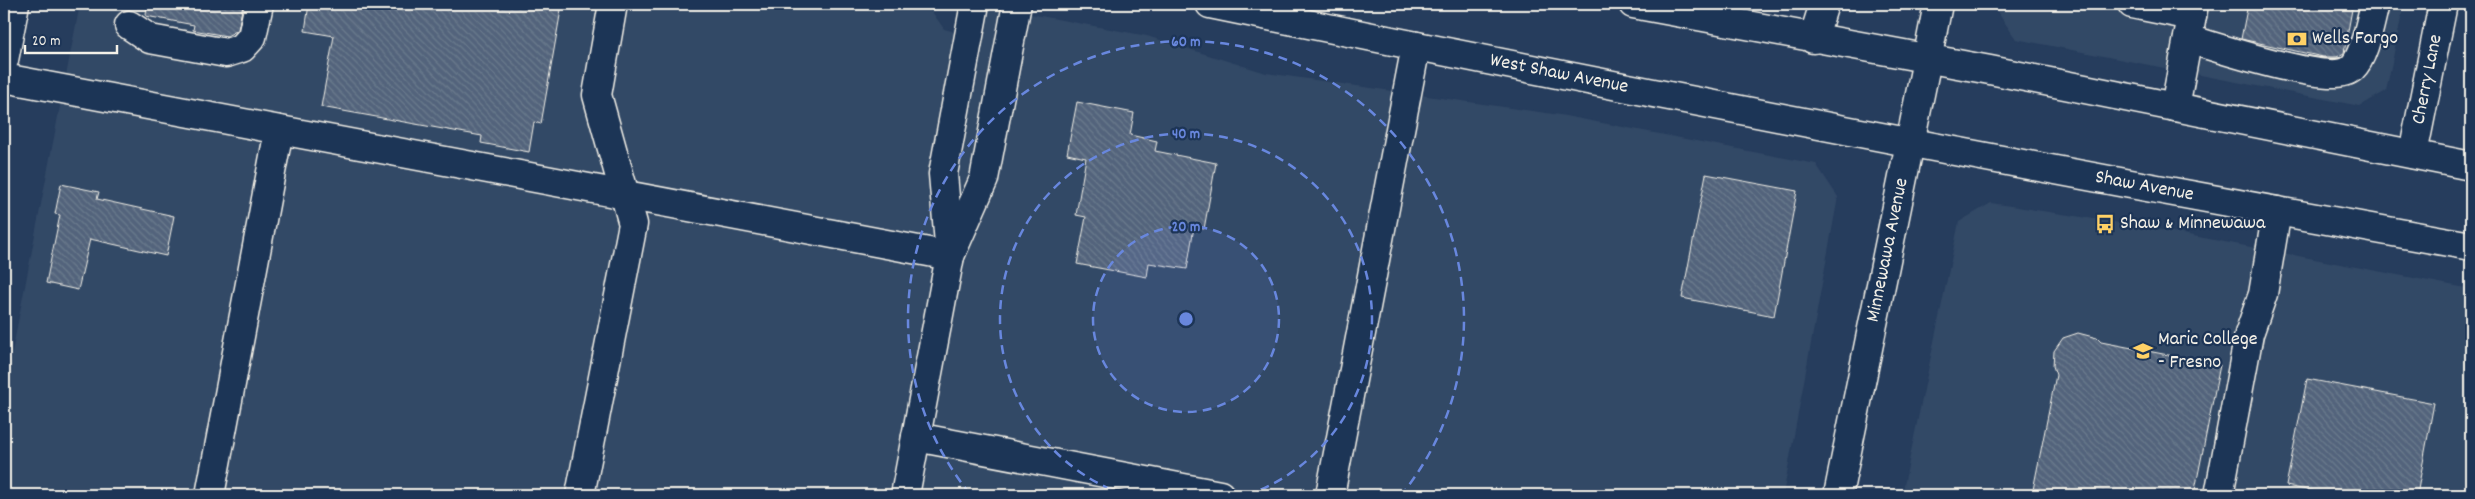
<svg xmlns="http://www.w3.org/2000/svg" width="2475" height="499" font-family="Dekko,sans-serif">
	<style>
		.built { fill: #334966 }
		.building { fill: url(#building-back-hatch); stroke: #f4f1e8 }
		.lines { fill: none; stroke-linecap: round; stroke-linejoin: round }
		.minor-casing { stroke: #f4f1e8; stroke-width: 31 }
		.major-casing { stroke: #f4f1e8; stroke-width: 31 }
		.minor { stroke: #1d3557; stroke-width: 28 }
		.major { stroke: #1d3557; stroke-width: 28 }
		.ring { fill: none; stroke: #6887de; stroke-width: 2.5; stroke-dasharray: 9 6 }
		.labels { text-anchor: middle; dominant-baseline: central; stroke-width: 4.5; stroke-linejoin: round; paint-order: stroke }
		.poi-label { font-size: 20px; fill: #f4f1e8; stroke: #1d3557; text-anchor: start }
		.street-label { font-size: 20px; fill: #f4f1e8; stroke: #1d3557 }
		.centre { fill: #6887de; stroke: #1d3557; stroke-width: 2.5 }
		.ring-label { font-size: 15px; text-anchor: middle; font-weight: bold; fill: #6887de; stroke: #1d3557; stroke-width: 4.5; stroke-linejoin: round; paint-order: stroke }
	</style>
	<defs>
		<pattern id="building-back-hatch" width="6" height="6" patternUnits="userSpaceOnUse" patternTransform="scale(1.25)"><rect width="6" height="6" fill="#52647b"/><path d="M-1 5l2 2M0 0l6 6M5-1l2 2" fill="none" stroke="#6c7b8e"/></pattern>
	</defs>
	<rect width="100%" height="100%" fill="#263d5d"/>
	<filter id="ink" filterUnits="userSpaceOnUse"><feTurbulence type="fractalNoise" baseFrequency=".02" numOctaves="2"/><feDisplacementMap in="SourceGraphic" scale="10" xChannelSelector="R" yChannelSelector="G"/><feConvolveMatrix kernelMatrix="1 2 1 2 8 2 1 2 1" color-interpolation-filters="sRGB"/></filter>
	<g filter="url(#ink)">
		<!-- built -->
		<path class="built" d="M80,4h821l29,5 14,20 11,3 6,-28h16l170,32 119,37 294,42 256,49 22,33 -55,298h-1779v-101z
			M1992,4h412l-18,87 -26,15 -344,-67z
			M1991,203l155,24 325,62v206h-569l57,-273z"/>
		<!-- building -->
		<path class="building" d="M147,4h96l-5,26 -11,6 -34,-6 1,-5 -48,-9z
			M309,4h253l-21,120 -7,-2 -5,30 -48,-9 1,-7 -161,-29 13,-71 -29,-5z
			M2248,4h105l-9,49 -7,4h-14l-82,-18z
			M1077,102l57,11 -4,22 27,6 -2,10 61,12 -12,66 -10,-2 -7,42 -38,-6 -2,14 -70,-13 9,-47 -10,-2 10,-57 -19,-4z
			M1706,174l91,17 -23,125 -92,-18z
			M61,184l38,8 -2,7 77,17 -8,40 -76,-17 -12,51 -32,-7 14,-68 -5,-1z
			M2078,333l19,5 4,4 119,23 -26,130h-162l24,-120 -3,-9 1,-15 9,-13z
			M2307,379l127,24 -17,92h-84l-47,-9z"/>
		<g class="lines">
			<defs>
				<g id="minor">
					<path d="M2132,4l60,12 2,-12"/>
					<path d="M129,25l21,14 76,14 16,-5 10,-11 7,-33"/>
					<path d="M1813,39l11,-35"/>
					<path d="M2188,39c29,8 144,48 164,29 13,-12 18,-46 23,-64"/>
					<path d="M4,60l11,-56"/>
					<path d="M4,78l946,178"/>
					<path d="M2175,107l17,-91"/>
					<path id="s1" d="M2413,154l30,-150"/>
					<path d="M950,255l-7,-81 32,-170"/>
					<path d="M916,437l304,58"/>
					<path d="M210,495l69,-365"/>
					<path d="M580,495l53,-271 -36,-129 16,-91"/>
					<path d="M905,495l45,-239 34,-77 33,-175"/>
					<path d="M1330,495l86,-449"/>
					<path id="s2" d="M1838,495l89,-435"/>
					<path d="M2219,495l30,-161 14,-40 14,-83"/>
				</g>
				<g id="major">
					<path id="s3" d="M1210,4c419,86 840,167 1261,242"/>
					<path d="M1633,4l357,66 481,96"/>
					<path d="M1927,60l11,-56"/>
				</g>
			</defs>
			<!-- minor casing -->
			<use href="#minor" class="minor-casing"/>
			<!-- major casing -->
			<use href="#major" class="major-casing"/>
			<!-- minor -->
			<use href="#minor" class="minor"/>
			<!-- major -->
			<use href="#major" class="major"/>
		</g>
	</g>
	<!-- distance rings -->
	<circle cx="1186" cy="319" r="93" fill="#6887de" fill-opacity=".12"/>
	<g class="ring">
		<circle cx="1186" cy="319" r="93"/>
		<path d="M1125 495A186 186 0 1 1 1247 495"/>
		<path d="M970 494A278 278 0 1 1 1402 494"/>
	</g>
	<!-- icons -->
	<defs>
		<symbol id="bank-bare" viewBox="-9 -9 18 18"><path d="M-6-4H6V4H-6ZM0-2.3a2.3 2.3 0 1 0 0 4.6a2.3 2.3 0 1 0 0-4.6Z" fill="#ffd166" stroke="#1d3557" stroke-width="2.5" paint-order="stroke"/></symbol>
		<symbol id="bus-bare" viewBox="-9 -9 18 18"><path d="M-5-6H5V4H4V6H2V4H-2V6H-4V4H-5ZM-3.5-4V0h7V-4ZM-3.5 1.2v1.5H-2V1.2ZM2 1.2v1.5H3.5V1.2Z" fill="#ffd166" stroke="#1d3557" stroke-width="2.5" paint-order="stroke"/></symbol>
		<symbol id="school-bare" viewBox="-9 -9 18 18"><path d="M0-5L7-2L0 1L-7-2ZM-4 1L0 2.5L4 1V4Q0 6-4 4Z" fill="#ffd166" stroke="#1d3557" stroke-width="2.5" paint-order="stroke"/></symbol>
	</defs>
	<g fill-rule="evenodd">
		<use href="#bank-bare" x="2283" y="25" width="28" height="28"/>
		<use href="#bus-bare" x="2091" y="210" width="28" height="28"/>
		<use href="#school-bare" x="2129" y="337" width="28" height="28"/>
	</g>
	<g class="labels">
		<!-- poi labels -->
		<g class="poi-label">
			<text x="2312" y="39">Wells Fargo</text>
			<text x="2120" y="224">Shaw &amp; Minnewawa</text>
			<text x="2158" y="340">Maric College<tspan x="2158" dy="23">- Fresno</tspan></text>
		</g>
		<!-- street labels -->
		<g class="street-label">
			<text stroke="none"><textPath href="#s3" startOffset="356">West Shaw Avenue</textPath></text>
			<text stroke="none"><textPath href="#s1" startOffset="76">Cherry Lane</textPath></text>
			<text stroke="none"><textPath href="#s3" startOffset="952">Shaw Avenue</textPath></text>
			<text stroke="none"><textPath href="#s2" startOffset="250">Minnewawa Avenue</textPath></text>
		</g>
	</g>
	<circle cx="1186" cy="319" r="8" class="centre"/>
	<g class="ring-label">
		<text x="1186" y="46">60 m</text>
		<text x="1186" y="138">40 m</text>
		<text x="1186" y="231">20 m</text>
	</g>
	<!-- margin -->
	<rect width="2475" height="499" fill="none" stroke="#1d3557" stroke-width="20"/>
	<rect x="10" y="10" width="2455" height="479" fill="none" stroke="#f4f1e8" stroke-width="2" filter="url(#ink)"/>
	<!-- scale -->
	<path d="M25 45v8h92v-8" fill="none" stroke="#f4f1e8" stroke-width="2.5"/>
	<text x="32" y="45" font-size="15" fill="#f4f1e8" stroke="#1d3557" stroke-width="4" paint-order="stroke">20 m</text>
</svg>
